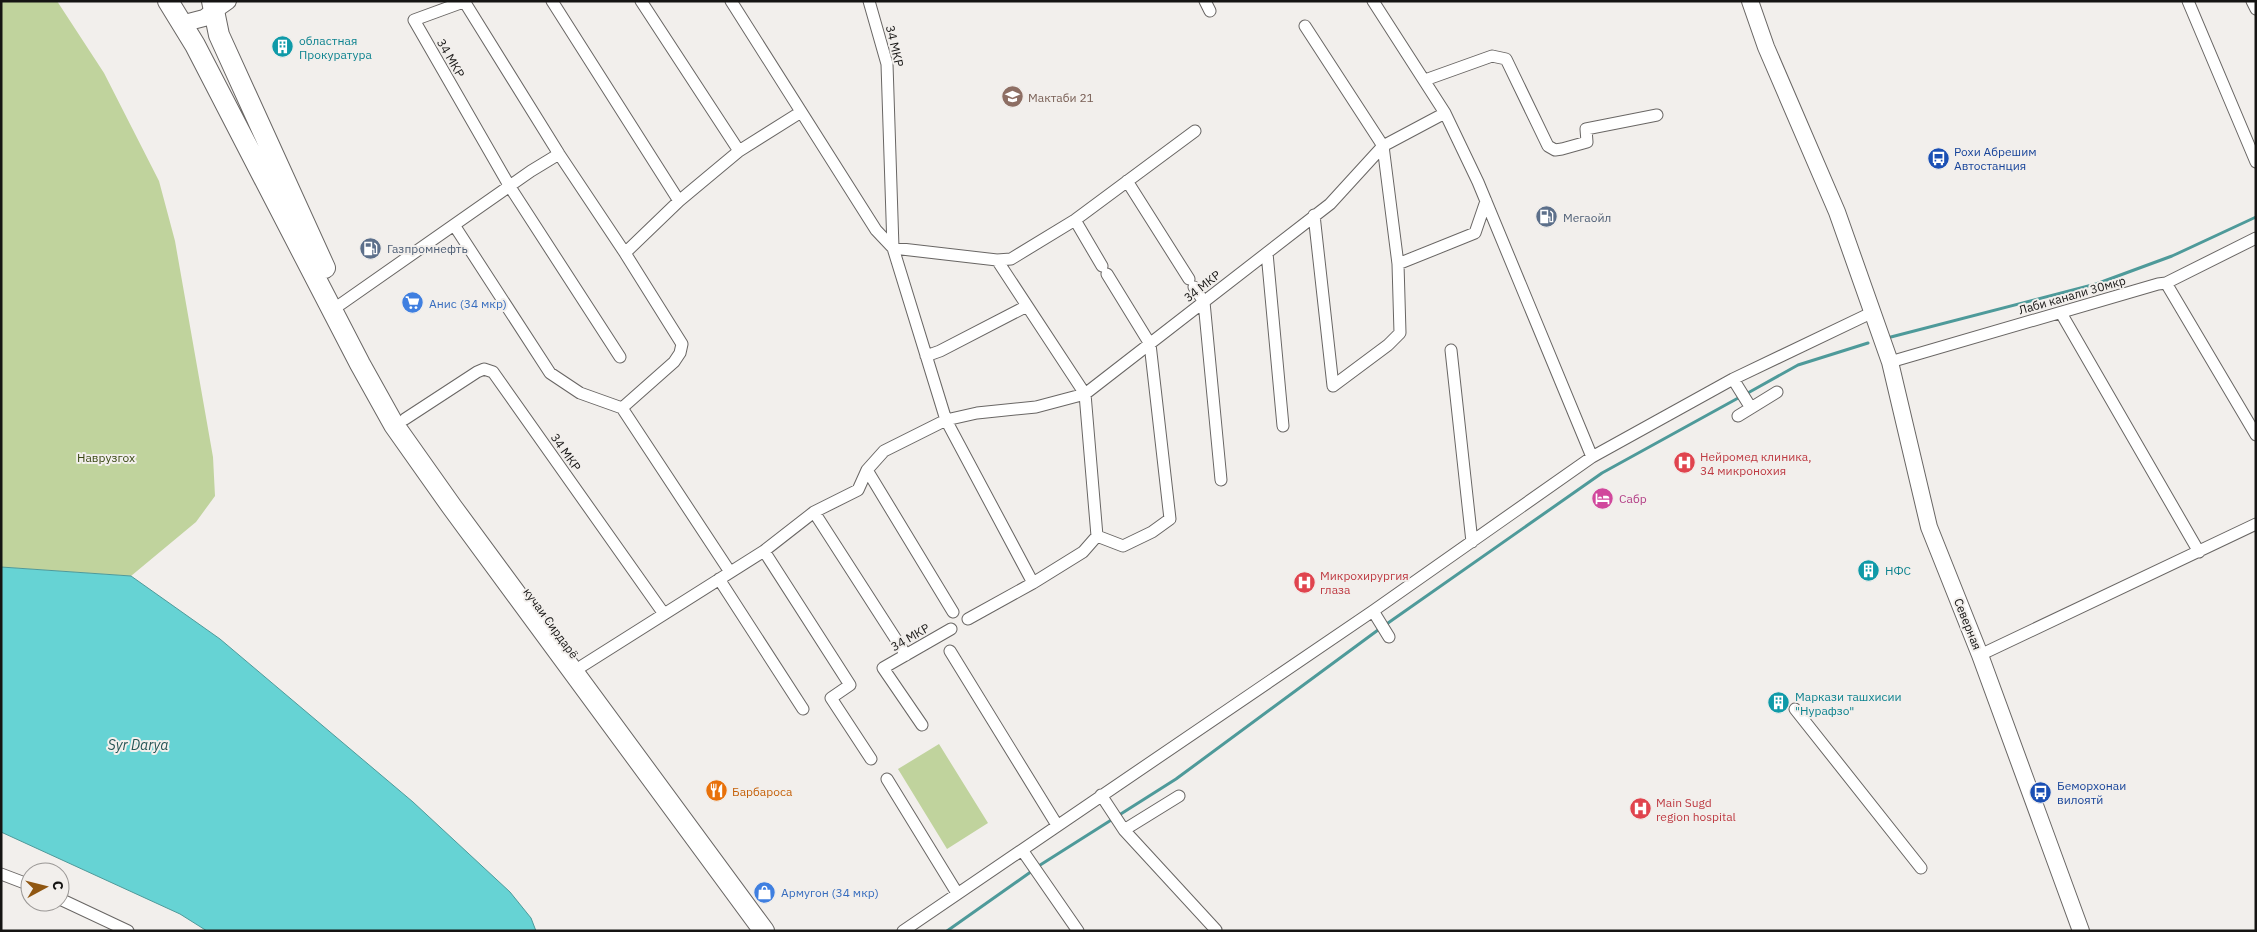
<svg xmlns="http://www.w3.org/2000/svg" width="2257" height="932" font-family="'IBM Plex Sans',sans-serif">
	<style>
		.green { fill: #c0d39d }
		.water { fill: #66d3d4; stroke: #4e9a9a }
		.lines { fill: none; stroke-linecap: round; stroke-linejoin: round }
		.stream { stroke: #4e9a9a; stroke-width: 3 }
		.minor-casing { stroke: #696664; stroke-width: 13 }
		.secondary-casing { stroke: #696664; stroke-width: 18 }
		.trunk-casing { stroke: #696664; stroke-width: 22 }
		.minor { stroke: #fff; stroke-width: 11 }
		.secondary { stroke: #fff; stroke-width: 16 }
		.trunk { stroke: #fff; stroke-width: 20 }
		.labels { text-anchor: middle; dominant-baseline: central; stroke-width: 4; stroke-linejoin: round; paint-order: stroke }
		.culture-label { font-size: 12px; fill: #0d838f; stroke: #f2efec; text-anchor: start }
		.street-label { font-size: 12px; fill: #151413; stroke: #f2efec }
		.education-label { font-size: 12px; fill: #785e54; stroke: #f2efec; text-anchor: start }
		.transit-label { font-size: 12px; fill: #164399; stroke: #f2efec; text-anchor: start }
		.service-label { font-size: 12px; fill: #4e5e75; stroke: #f2efec; text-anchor: start }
		.shop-label { font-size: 12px; fill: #366cbe; stroke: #f2efec; text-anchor: start }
		.health-label { font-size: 12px; fill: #be3a42; stroke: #f2efec; text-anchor: start }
		.park-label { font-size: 12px; fill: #394813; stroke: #f2efec }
		.hotel-label { font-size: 12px; fill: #b23c85; stroke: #f2efec; text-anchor: start }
		.food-label { font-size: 12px; fill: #c56008; stroke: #f2efec; text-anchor: start }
		.water-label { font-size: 14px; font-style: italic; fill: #235354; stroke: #f2efec }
	</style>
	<rect width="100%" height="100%" fill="#f2efec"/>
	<!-- green -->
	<path class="green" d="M1,1h56l47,72 55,108 16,60 38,216 2,39 -19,26 -65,54 -130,-9z
		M939,744l49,79 -41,26 -49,-80z"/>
	<!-- water -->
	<path class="water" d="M1,567l130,9 89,63 193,163 97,90 21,26 5,13h-329l-27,-17 -179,-82z"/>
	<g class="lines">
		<!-- stream -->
		<path class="stream" d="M1887,338l209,-54 76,-28 84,-39
			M1746,394l52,-29 70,-22
			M1037,867l139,-88 202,-149 224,-157 138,-76
			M947,931l85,-60"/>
		<defs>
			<path id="minor" d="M464,1l95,153 66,99
				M466,1l-52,19 96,167 110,170
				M552,1l127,200
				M641,1l98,150
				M731,1l145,229 17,18 104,12 14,-1 64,-39 120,-89
				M1205,1l5,10
				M1373,1l72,112 33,69 114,275
				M2188,1l68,161
				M2252,1l4,8
				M1305,26l78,120 15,118
				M1425,80l67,-24 14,3 42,87 7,4 7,-1 25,-7 -1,-13 71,-14
				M1127,181l62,98
				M1314,215l19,171
				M1075,220l27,46
				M454,225l96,148 30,20 42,15
				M1267,253l16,173
				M997,260l88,134 12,142
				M2166,283l90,152
				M1194,287l10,15 17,178
				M341,304l190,-133 28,-17
				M2061,313l138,239
				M1451,350l21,192
				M926,356l14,-5 87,-45
				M1890,362l268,-78 8,-1 90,-45
				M1733,379l18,29
				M1333,386l55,-41 12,-12 -2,-69 77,-31 11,-32
				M1738,416l39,-24
				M405,419l72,-47 7,-3 9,3 171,242
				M867,470l86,142
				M814,512l92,143
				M764,551l86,134 -19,13 40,61
				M730,572l-108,-164 52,-46 6,-9 2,-9 -57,-91 54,-52 60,-50 62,-39
				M719,579l84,130
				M1033,583l50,-31 14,-16 26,10 29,-14 18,-13 -20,-175 -43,-70
				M1373,611l16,26
				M968,619l65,-36 -87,-163 31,-7 59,-6 49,-13 245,-190 53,-58 62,-33
				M950,651l107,174
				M1980,655l276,-131
				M582,666l182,-115 50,-39 44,-22 9,-20 17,-19 62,-31 -53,-172 -6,-184 -18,-63
				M1795,709l126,159
				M922,725l-39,-57 68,-39
				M887,779l70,114
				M1101,795l23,35 92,100
				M1124,830l55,-34
				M1022,850l56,81
				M1,874l29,11
				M60,899l68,32
				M903,931l470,-320 219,-154 141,-78 138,-66"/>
			<path id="secondary" d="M1750,1l16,46 71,165 53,150 39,165 51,128 101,276
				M181,24l23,-6 24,-17"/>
			<path id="trunk" d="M168,1l27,44 165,319 34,61 58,82 312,424
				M212,1l7,34 106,233"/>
		</defs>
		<!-- minor casing -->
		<use href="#minor" class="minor-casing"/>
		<!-- secondary casing -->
		<use href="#secondary" class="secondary-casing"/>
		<!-- trunk casing -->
		<use href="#trunk" class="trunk-casing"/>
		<!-- minor -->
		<use href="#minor" class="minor"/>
		<!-- secondary -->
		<use href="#secondary" class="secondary"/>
		<!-- trunk -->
		<use href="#trunk" class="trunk"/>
	</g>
	<!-- icons -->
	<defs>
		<symbol id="building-disc" viewBox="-11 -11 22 22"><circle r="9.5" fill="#0f9aa8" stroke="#f2efec"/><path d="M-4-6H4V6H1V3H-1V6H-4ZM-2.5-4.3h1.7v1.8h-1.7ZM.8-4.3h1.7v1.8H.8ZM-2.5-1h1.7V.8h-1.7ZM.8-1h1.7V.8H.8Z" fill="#fff"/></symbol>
		<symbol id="school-disc" viewBox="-11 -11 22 22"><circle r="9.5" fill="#8d6e63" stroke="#f2efec"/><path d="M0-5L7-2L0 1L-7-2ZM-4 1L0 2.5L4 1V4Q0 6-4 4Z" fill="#fff"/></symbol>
		<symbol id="bus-disc" viewBox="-11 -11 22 22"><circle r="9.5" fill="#1a4fb4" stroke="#f2efec"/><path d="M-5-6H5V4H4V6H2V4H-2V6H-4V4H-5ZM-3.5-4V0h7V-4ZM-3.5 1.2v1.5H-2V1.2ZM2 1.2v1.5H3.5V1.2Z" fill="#fff"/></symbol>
		<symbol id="fuel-disc" viewBox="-11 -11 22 22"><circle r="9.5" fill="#5c6f8a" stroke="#f2efec"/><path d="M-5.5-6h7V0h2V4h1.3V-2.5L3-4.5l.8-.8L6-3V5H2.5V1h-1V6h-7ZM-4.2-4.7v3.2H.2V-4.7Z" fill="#fff"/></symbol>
		<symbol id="supermarket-disc" viewBox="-11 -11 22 22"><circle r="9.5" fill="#3f7fe0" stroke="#f2efec"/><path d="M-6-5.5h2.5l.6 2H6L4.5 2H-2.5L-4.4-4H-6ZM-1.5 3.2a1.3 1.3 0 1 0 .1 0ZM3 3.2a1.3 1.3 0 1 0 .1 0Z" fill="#fff"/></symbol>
		<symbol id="hospital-disc" viewBox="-11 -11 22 22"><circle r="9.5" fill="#e0444e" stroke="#f2efec"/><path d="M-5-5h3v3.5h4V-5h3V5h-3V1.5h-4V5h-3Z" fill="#fff"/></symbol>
		<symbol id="hotel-disc" viewBox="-11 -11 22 22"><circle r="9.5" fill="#d1479c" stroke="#f2efec"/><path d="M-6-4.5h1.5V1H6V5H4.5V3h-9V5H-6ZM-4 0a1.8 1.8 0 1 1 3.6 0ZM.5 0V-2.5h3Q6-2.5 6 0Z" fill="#fff"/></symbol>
		<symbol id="restaurant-disc" viewBox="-11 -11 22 22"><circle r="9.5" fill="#e8710a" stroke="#f2efec"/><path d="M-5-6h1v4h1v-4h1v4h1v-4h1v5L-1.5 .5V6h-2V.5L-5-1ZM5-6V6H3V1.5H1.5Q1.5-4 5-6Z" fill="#fff"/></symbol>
		<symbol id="shop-disc" viewBox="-11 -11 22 22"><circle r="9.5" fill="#3f7fe0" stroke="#f2efec"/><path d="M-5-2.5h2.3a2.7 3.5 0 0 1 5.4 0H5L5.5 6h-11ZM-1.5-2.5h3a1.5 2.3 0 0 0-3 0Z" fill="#fff"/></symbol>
	</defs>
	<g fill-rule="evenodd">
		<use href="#building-disc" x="270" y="34" width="25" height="25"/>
		<use href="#school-disc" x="1000" y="84" width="25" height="25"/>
		<use href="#bus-disc" x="1926" y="146" width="25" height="25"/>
		<use href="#fuel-disc" x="1534" y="204" width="25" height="25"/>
		<use href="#fuel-disc" x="358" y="236" width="25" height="25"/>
		<use href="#supermarket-disc" x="400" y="290" width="25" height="25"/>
		<use href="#hospital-disc" x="1672" y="450" width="25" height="25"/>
		<use href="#hotel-disc" x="1590" y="486" width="25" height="25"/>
		<use href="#building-disc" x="1856" y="558" width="25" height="25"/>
		<use href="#hospital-disc" x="1292" y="570" width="25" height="25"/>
		<use href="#building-disc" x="1766" y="690" width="25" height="25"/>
		<use href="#restaurant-disc" x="704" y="778" width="25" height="25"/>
		<use href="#bus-disc" x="2028" y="780" width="25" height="25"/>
		<use href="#hospital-disc" x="1628" y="796" width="25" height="25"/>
		<use href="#shop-disc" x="752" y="880" width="25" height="25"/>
	</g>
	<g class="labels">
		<!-- culture labels -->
		<g class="culture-label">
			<text x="299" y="40">областная<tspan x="299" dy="14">Прокуратура</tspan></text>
			<text x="1885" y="570">НФС</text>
			<text x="1795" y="696">Маркази ташхисии<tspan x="1795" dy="14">"Нурафзо"</tspan></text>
		</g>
		<!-- street labels -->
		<g class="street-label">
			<text transform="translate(895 46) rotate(77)">34 МКР</text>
			<text transform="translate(451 58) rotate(60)">34 МКР</text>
			<text transform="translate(1202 286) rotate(-38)">34 МКР</text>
			<text transform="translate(2072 295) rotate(-16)">Лаби канали 30мкр</text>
			<text transform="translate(566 452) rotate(55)">34 МКР</text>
			<text transform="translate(551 623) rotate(54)">кучаи Сирдарё</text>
			<text transform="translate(1968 624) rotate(68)">Северная</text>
			<text transform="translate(910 637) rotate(-30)">34 МКР</text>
		</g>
		<!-- education labels -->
		<g class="education-label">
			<text x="1028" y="97">Мактаби 21</text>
		</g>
		<!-- transit labels -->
		<g class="transit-label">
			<text x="1954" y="151">Рохи Абрешим<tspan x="1954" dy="14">Автостанция</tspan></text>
			<text x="2057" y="785">Беморхонаи<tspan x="2057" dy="14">вилоятй</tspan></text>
		</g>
		<!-- service labels -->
		<g class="service-label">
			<text x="1563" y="217">Мегаойл</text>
			<text x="387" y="248">Газпромнефть</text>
		</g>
		<!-- shop labels -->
		<g class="shop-label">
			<text x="429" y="303">Анис (34 мкр)</text>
			<text x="781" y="892">Армугон (34 мкр)</text>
		</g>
		<!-- health labels -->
		<g class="health-label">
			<text x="1700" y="456">Нейромед клиника,<tspan x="1700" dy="14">34 микронохия</tspan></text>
			<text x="1320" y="575">Микрохирургия<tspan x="1320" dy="14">глаза</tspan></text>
			<text x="1656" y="802">Main Sugd<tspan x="1656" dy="14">region hospital</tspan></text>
		</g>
		<!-- park labels -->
		<g class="park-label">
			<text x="106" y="457">Наврузгох</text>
		</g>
		<!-- hotel labels -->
		<g class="hotel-label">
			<text x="1619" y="498">Сабр</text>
		</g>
		<!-- food labels -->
		<g class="food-label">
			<text x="732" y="791">Барбароса</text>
		</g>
		<!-- water labels -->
		<g class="water-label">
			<text x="138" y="745">Syr Darya</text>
		</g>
	</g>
	<!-- border -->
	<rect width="2257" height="932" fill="none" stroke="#151413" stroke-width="5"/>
	<!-- north arrow -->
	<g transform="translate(45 887) rotate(83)"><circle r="24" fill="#f2efec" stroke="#9a9795"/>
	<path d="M0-4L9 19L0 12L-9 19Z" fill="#905712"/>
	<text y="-8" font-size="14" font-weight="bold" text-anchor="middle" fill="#151413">С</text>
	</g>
</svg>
